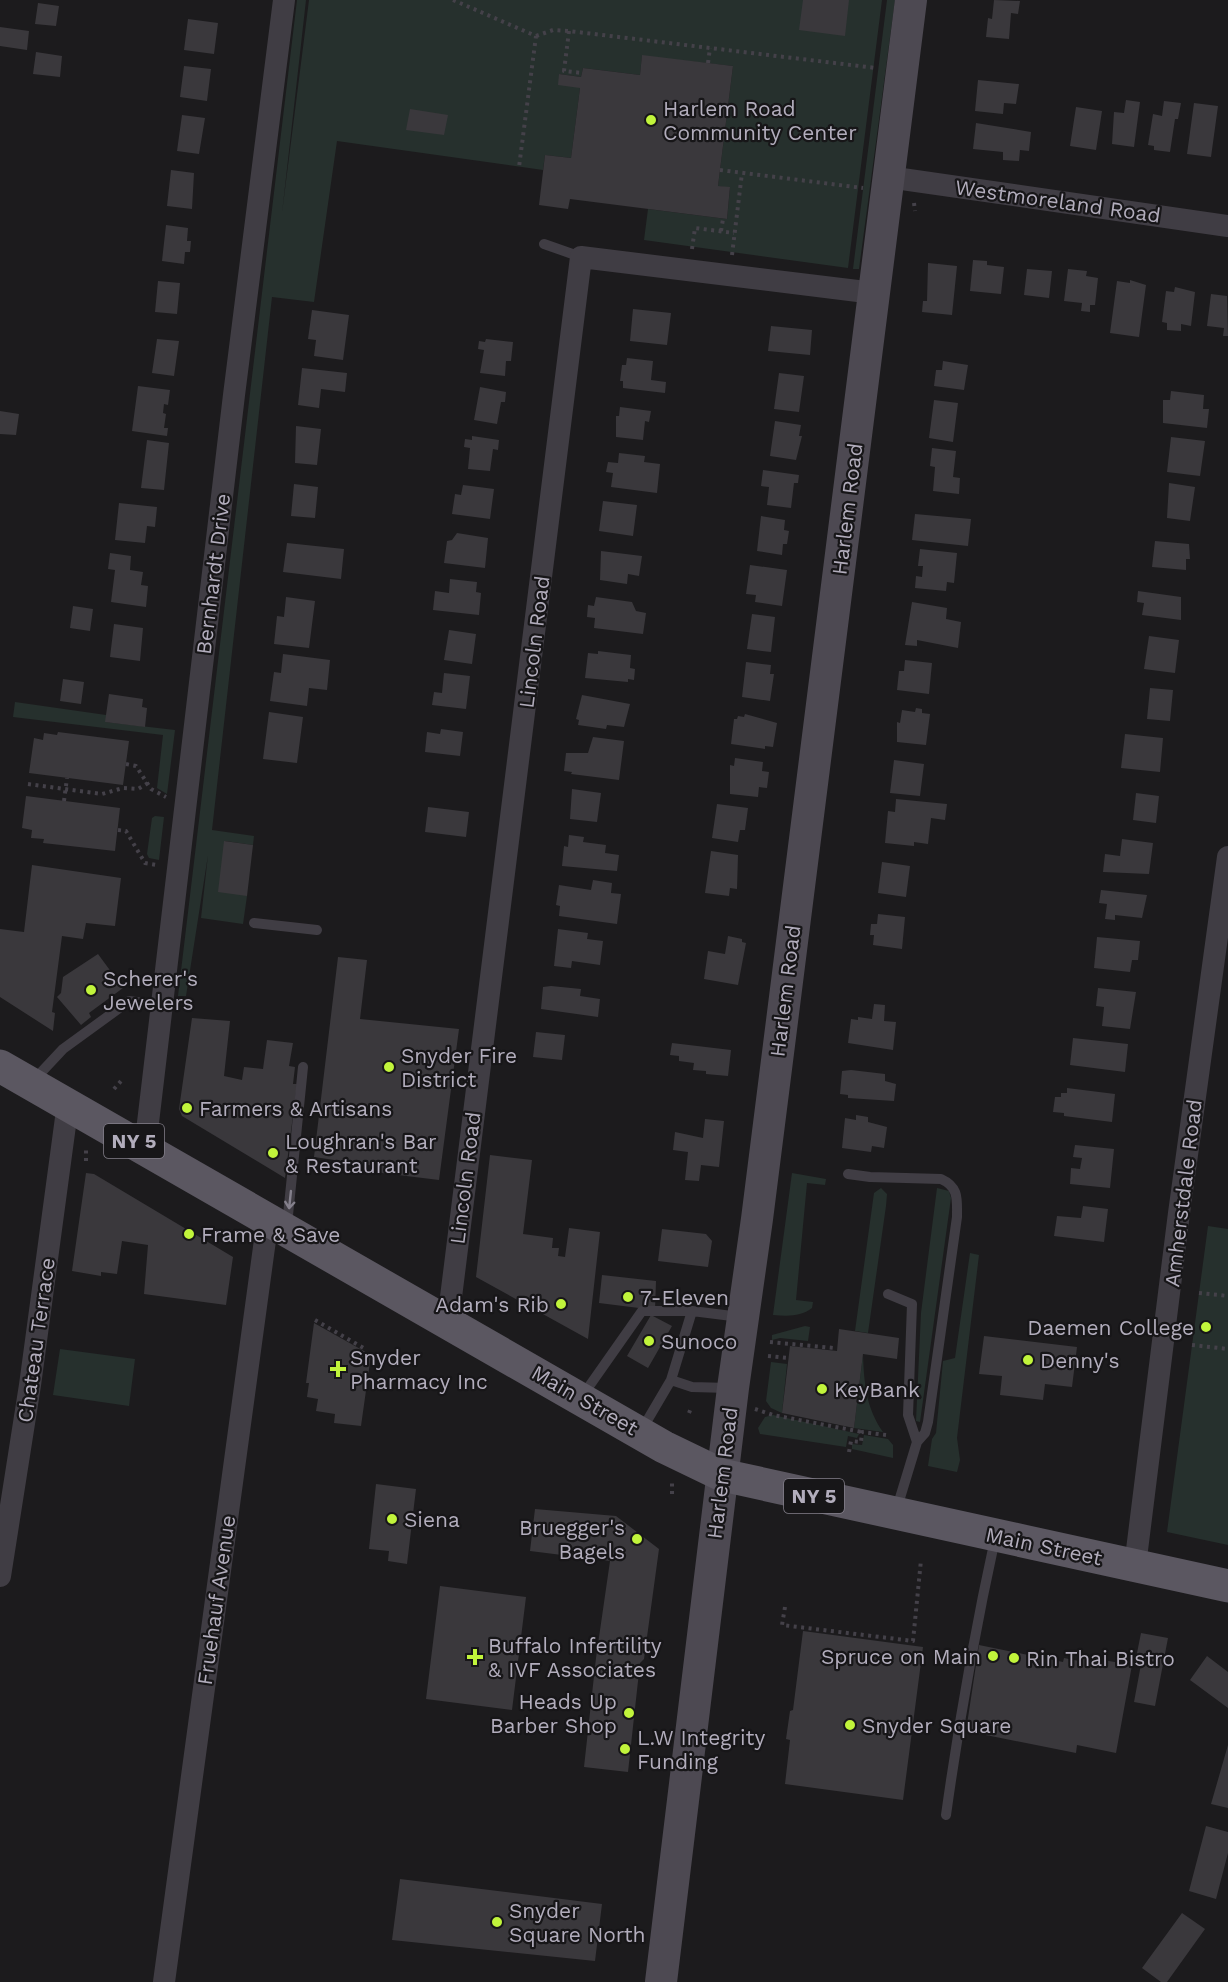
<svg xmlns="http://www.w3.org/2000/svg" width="1228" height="1982" font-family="'Work Sans',sans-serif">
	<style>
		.green { fill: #26302d }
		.building { fill: #3a383c }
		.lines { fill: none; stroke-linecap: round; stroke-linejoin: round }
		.path { stroke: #444149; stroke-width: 4; stroke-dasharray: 3 4.5; stroke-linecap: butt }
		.service { stroke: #403d44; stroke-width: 10 }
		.minor { stroke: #403d44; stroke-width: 22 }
		.secondary { stroke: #4d4952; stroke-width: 32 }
		.primary { stroke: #5b5761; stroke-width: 33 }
		.oneway { stroke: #84808c }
		.poi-dot { fill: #c1f43b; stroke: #171618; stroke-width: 2 }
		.labels { text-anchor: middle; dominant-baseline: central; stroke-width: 4.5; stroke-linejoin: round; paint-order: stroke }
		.shield { fill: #171618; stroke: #84808b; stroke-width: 1.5 }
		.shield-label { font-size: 20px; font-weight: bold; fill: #b2adbc }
		.poi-label { font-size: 21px; fill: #b2adbc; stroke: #171618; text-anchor: start }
		.street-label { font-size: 21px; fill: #b2adbc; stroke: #171618 }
	</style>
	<rect width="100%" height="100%" fill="#1c1b1d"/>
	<!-- green -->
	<path class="green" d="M297,0h9l-24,213 27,-213h573l-34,268 -204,-28 4,-31 79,10 3,-31 -12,-2 15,-120 -91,-10 -2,19 -57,-7 -2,9 -22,-3 21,14 -9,70 -26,-3 -2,15 -206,-29 -23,161 -42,-5 -60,533 42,6 -1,9 -28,-4 22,55 -4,28 -42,-6 7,-63 -22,141h-8z
		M887,0h8l-36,269h-6z
		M15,702l91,13v7l69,8 -8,64 -10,-6 6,-53 -150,-18z
		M155,816l9,1 -5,43 -10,-2 -2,-4 5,-36z
		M792,1173l34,6 -1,6 -18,-2 -11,117 17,2 -1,6c-11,9 -25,8 -39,7z
		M881,1188l6,6 -1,12 -18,127 -13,-2 19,-138z
		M937,1188l12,3 2,7 -31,224 -4,-1 5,-108z
		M1208,1226l20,3v316l-61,-13z
		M970,1253l9,2 -22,183 3,22 -3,12 -29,-6 4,-27 4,-6 7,-72 12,-3z
		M805,1326l5,1 -2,14 -28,-3 -8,2v-5z
		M60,1349l75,10 -6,47 -76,-11z
		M863,1354c1,29 3,54 20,78l-29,-4z
		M771,1362l16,2 -5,49 -11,-5 -5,-7z
		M773,1415l86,19 -2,4 -9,-2 -2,11 -86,-13 -2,-6 7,-11z
		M864,1435l24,4 5,6v13l-41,-9v-5l10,1z"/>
	<!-- building -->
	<path class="building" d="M803,0h46l-4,36 -46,-6z
		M994,0l26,1 -2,13 -7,-1 -2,26 -23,-2 2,-19 4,1z
		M38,3l21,3 -3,20 -21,-2z
		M188,19l30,4 -4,31 -30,-4z
		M0,27l29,4 -2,19 -27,-4z
		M36,52l26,4 -2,21 -27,-3z
		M642,55l91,11 -15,120 12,1 -3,32 -157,-20 -2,10 -29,-4 6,-50 26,3 9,-70 -22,-3 1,-11 22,3 2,-9 57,7z
		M184,66l27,3 -4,32 -27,-4z
		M978,80l41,4 -3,20 -12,-1 -1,11 -28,-3z
		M1126,100l14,2 -6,45 -22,-3 2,-32 10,1z
		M1164,101l17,2 -3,16h-3l-5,33 -16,-2v-4l-6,-1 5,-31 9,2z
		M1194,103l24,3 -7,51 -24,-3z
		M1076,107l26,4 -6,39 -26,-4z
		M410,109l38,6 -4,20 -38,-5z
		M182,115l23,3 -6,36 -22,-3z
		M976,123l55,9 -2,19 -9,-1 -1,11 -16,-1v-8l-30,-3z
		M171,170l23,3 -2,36 -25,-3z
		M166,225l22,3 -1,13h4l-1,11h-5l-1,12 -22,-3z
		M973,260l14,1v4l17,2 -3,27 -31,-3z
		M928,263l29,3 -5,49 -30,-3 1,-11h4z
		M1027,269l25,2 -3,27 -25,-3z
		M1068,269l19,2 -1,5 12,2 -3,27h-5v7l-9,-1 1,-8 -18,-2z
		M1130,280l16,5 -7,52 -29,-4 7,-52 13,2z
		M158,281l22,2 -3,31 -22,-2z
		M1175,287l20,5 -4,34 -10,-2v7l-14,-1v-7l-5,-1 4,-31 8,1z
		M1211,294l16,2 1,40h-5l1,-8 -17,-2z
		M633,309l38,4 -4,32 -37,-4z
		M312,310l37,5 -6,45 -29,-4 2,-16 -8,-1z
		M771,326l41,4 -2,25 -42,-4z
		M157,339l22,2 -5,35 -22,-3z
		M486,339l27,3 -2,19h-5l-1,15 -25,-3 4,-23 -6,-1 1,-8 6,1z
		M627,358l26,3 -2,19 15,2 -1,11 -42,-5v-7h-3l2,-16h4z
		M943,361l25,4 -4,25 -30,-4 2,-16h6z
		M302,368l45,5 -2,19 -24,-3 -2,19 -21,-3z
		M779,373l25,3 -5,36 -25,-3z
		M138,386l32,4 -2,15 -4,-1 -1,9 3,1 -2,14h4l-1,8 -35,-5z
		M480,387l26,5 -1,10h-4l-4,22 -23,-4z
		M1171,391l33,4 -1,14h6l-2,19 -44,-5v-23h7z
		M934,400l24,3 -5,39 -24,-4z
		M620,407l31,4 -2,11 -4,-1 -2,19 -27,-3v-21h3z
		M0,411l19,3 -3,21 -16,-1z
		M775,421l26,4 -2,11h3l-6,24 -26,-4z
		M296,426l25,3 -4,36 -22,-2z
		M472,436l27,4 -1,10 -5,-1 -3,22 -22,-2 2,-21 -6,-1 1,-8 7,1z
		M1171,437l34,4 -5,35 -33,-4z
		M147,440l22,3 -5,47 -23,-2z
		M932,448l24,3 -3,26 7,1 -1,16 -26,-3 2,-24 -5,-1z
		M619,453l26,3 -1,6 16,2 -3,29 -46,-6 2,-14 -7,-1 2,-10 10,1z
		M763,470l36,5 -1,8h-4l-3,25 -24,-3 2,-18 -8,-1z
		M1169,483l26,4 -5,34 -23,-3z
		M294,484l24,3 -3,31 -24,-2z
		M463,485l31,4 -4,30 -38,-5 3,-20 6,1z
		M603,501l34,4 -4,31 -34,-5z
		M119,503l38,4 -2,20 -8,-1 -2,17 -30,-3z
		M915,514l56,5 -3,27 -56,-6z
		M761,516l24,4 -1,10 5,1 -2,13h-4l-1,11 -25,-4z
		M457,533l31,5 -3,30 -41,-5 3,-22 5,-1z
		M1155,541l34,3 1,15h-4v11l-34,-3z
		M287,543l57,6 -3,30 -58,-7z
		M920,549l37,4 -3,30 -7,-1 -1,9 -31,-3 1,-12 6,1 1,-11h-5z
		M601,551l41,5 -3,20 -11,-2 -1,10 -27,-4z
		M110,553l21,3 -1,14 13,2 -2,13 7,1 -2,21 -35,-5 4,-32 -7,-1z
		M750,565l37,5 -5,36 -27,-4 1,-7 -10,-1z
		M450,579l27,3 -1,10 5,1 -2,22 -46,-5 2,-19 14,2z
		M1138,591l43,6v23l-39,-5 2,-12 -7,-1z
		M286,597l29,4 -6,47 -35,-4 3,-28 7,1z
		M596,597l36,5 4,9 10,2 -3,21 -49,-6 1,-10 -8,-1 1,-12 6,1z
		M912,602l35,6 -1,11 15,3 -3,26 -41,-8v6l-12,-1z
		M73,606l20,3 -3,22 -20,-3z
		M752,614l23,3 -4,35 -24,-3z
		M114,624l29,4 -3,33 -30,-4z
		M449,630l27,4 -4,30 -28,-4z
		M1149,636l30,4 -4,33 -31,-4z
		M598,651l33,4 -1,13 5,1 -1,11 -6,-1v3l-43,-4 3,-25 10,1z
		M283,654l47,6 -3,30 -18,-2 -2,18 -37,-5 4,-29 7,1z
		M905,660l27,3 -3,31 -32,-4 2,-19h5z
		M746,662l25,3 -1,9h4l-4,27 -28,-4z
		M444,673l26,3 -4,33 -34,-4 2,-13 8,1z
		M63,679l21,3 -3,22 -21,-3z
		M1150,688l23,2 -3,31 -23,-2z
		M109,694l34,5 -1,8 5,1 -2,19 -40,-5z
		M582,695l48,9 -6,23 -17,-2 -1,4 -28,-4 1,-5 -3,-1z
		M916,708l6,1v4l8,1 -4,31 -29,-3v-20l3,1 2,-13 13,2z
		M269,712l34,5 -6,46 -34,-4z
		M745,714l32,9 -4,24 -8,-1v3l-34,-5 3,-25h3l1,-3 6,1z
		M441,729l22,3 -3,24 -35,-4 2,-20 13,2z
		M58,732l71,9 -6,44 -94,-12 5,-35 9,2 1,-7 13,2z
		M1125,734l38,4 -3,34 -39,-4z
		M593,737l31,4 -5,39 -48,-6 1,-2 -8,-1 2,-18h22z
		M735,758l28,4 -1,9 7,1 -2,16 -8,-1 -1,10 -28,-3v-29l4,1z
		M894,760l30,4 -4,32 -30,-3z
		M572,789l29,4 -4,29 -27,-3z
		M1136,793l23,3 -3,27 -23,-3z
		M26,796l94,12 -5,43 -72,-8 1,-4 -13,-1 1,-8 -10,-2z
		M896,799l51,5 -2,16 -14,-2 -3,26 -14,-2v4l-29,-3 3,-32 7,1z
		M717,804l31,4 -3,22h-5l-2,12 -26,-4z
		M428,807l41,5 -3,25 -41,-5z
		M569,835l15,2 -1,5 23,3 -1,8 14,2 -2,16 -55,-5 2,-20 4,1z
		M1122,839l31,4 -4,31 -46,-2 2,-18 15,2z
		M224,841l29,4 -6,51 -29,-4z
		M711,851l27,4 -1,34 -7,-1 -1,8 -24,-3z
		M882,862l28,4 -4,31 -28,-4z
		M32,865l89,13 -6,48 -29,-3 -3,16 -21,-3 -10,76 3,1 -2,18 -53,-34v-68l24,3z
		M593,880l19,3 -1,10 10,1 -4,30 -58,-8 1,-10 -4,-1 3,-20 32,5z
		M1101,890l46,5 -5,23 -27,-3v5l-10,-1 2,-15 -8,-1z
		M878,914l27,3 -3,32 -29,-4 1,-10h-4l1,-11h6z
		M558,929l30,4 -1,6 16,2 -3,24 -28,-4 -1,7 -17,-2z
		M728,936l14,3v3l4,1 -8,42 -34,-6 4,-28 17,3z
		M1097,937l43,4 -2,19h-6l-2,12 -36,-4z
		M98,954l25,34 -34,25 2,4 -10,8 -24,-28 4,-4 2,-16z
		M338,957l29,3 -7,59 99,10 -20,151 -65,-8 1,-6 -61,-9z
		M551,986l30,3 -1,7 20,3 -2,18 -57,-8 2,-22z
		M1098,988l38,4 -6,37 -28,-3 2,-19 -8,-1z
		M874,1004l11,1 -1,16 12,1 -3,28 -45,-7 3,-24 7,1v-3l14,2z
		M192,1018l38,3 -6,55 18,4 2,-13 19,2 4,-29 26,3 -4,23 6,1 -2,17h4l-12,94 -103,-62 -3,-7z
		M536,1032l29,3 -3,25 -29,-3z
		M1073,1038l55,6 -3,28 -55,-7z
		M672,1043l59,7 -3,26 -22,-2v-3l-13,-1 1,-7 -15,-2v-5l-9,-1z
		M851,1070l34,4v7l11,3 -2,17 -46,-3v-3l-8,-1 2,-23z
		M1067,1088l48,6 -3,28 -48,-6v-3l-11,-1 2,-15h6v-4h6z
		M856,1115l12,2v5l19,5 -3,21 -12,-2 -1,6 -29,-4 3,-30 11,2z
		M705,1119l19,2 -5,46 -18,-2 -2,16 -14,-1 3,-28 -15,-2 2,-18 28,6z
		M1075,1145l39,4 -4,39 -40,-4 1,-16 9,1 2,-11 -9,-1z
		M490,1155l42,5 -9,74 30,4 -1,10h7l-1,8 7,1 4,-29 31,4 -12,107 -112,-62z
		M86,1173l8,1 139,83 -7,48 -82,-11 4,-49 -26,-4 -5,33 -16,-2v4l-29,-5z
		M1083,1206l25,3 -4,33 -50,-6 3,-20 24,2z
		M662,1229l44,5 6,7 -4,26 -50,-6z
		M602,1275l54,6 -1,29 -56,-7z
		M651,1315l21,11 -24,42 -21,-12z
		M314,1323l57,32 -10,71 -27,-3 1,-9 -19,-3 2,-12 -11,-2 2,-14h-3z
		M839,1329l60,9 -2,21 -34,-5 -9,74 -72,-15 8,-67 47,5z
		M984,1336l93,11 -5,40 -27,-3 -2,16 -43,-5 2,-19 -23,-2z
		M376,1484l40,5 -9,75 -19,-3 1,-10 -20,-2z
		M535,1509l81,7 43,33 -15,110 -4,4 -12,109 -44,-5 12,-109 14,-97 -80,-10z
		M440,1586l86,11 -14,113 -86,-11z
		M803,1631l120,16 -20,153 -118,-16 5,-44 -4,-1 4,-28 3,-1z
		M1141,1633l27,5 -13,68 -21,-4 8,-43 -6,-1z
		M979,1645l84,17 1,-4 15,3 1,-5 52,9 -16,88 -39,-8 -1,8 -110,-22z
		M1207,1656l21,16v36l-38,-28z
		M1228,1745v63l-17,-4z
		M1206,1826l22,6v21l-12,46 -27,-8z
		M400,1879l202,25 -7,57 -203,-21z
		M1182,1913l23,16 -38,53h-6l-19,-14z"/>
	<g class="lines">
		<!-- path -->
		<path class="path" d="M453,0l83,36 -17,131
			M569,31l-5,40 18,2
			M536,36l17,-6 16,1 307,37
			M708,63l2,-15
			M720,170l143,18
			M914,203l1,8
			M721,231l2,-12
			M692,249l3,-21 39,5
			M732,255l10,-82
			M126,764l10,2 15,23 15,8
			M28,784l74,10 21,-6 15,1 10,-6
			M64,801l3,-23
			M118,830l8,1 19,32 12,2
			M114,1089l7,-8
			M86,1161v-11
			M1199,1293l29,3
			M315,1320l52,30
			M770,1342l64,6
			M1192,1345l36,4
			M768,1356l20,2
			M755,1409l18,6 89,17
			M689,1413l2,-5
			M849,1452l2,-11 10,1 1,-10 24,3
			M672,1494v-11
			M785,1607l-3,18 131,16 8,-81"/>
		<!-- service -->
		<path class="service" d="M544,244l37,13
			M254,923l63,7
			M34,1080l29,-31 66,-48 31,4
			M848,1174l22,3 71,2c18,8 16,20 16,38l-29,205 -3,11 -8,9 -21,69
			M287,1225l16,-158
			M888,1294l24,10 -4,111 9,27
			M729,1388l-37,-1 -21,-7 21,-69 48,6
			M583,1395l59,-84h50
			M641,1431l30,-51
			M946,1815c13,-93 29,-185 49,-276"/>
		<!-- minor -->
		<path class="minor" d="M888,177l340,49
			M145,1148l89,-753 50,-395
			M448,1321l133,-1064 293,36
			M1135,1566l44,-353 49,-356
			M0,1576l30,-191 38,-282
			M164,1982l104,-764"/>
		<!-- secondary -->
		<path class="secondary" d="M661,1982l72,-594 24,-169 154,-1219"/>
		<!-- primary -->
		<path class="primary" d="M0,1066l664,381 58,28 506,111"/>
	</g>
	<!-- one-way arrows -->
	<defs><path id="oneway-shaft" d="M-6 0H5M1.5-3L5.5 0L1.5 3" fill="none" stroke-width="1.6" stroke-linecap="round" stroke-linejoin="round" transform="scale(1.5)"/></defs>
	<use class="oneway" href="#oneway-shaft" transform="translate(290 1200) rotate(96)"/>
	<!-- markers -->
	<g class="poi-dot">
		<circle cx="651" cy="120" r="6"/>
		<circle cx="91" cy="990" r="6"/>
		<circle cx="389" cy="1067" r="6"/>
		<circle cx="187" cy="1108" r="6"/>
		<circle cx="273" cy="1153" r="6"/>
		<circle cx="189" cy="1234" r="6"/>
		<circle cx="628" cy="1297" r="6"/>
		<circle cx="561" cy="1304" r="6"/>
		<circle cx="1206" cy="1327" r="6"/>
		<circle cx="649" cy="1341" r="6"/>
		<circle cx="1028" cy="1360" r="6"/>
		<path d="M335 1360h6v6h6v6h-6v6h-6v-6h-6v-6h6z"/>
		<circle cx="822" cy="1389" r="6"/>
		<circle cx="392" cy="1519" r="6"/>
		<circle cx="637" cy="1539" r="6"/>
		<circle cx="993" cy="1656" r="6"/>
		<path d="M472 1648h6v6h6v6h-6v6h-6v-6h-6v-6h6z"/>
		<circle cx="1014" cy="1658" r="6"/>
		<circle cx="629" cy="1713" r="6"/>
		<circle cx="850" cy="1725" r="6"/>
		<circle cx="625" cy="1749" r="6"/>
		<circle cx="497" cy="1922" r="6"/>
	</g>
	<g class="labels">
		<!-- shield labels -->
		<g class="shield">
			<rect x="104" y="1124" width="60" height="34" rx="4.5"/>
			<rect x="784" y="1479" width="60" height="34" rx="4.5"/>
		</g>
		<g class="shield-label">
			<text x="134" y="1141">NY 5</text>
			<text x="814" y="1496">NY 5</text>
		</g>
		<!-- poi labels -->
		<g class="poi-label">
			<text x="663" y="108">Harlem Road<tspan x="663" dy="24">Community Center</tspan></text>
			<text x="103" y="978">Scherer's<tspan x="103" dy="24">Jewelers</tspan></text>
			<text x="401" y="1055">Snyder Fire<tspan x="401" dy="24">District</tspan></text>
			<text x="199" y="1108">Farmers &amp; Artisans</text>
			<text x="285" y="1141">Loughran's Bar<tspan x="285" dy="24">&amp; Restaurant</tspan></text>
			<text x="201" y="1234">Frame &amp; Save</text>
			<text x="640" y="1297">7-Eleven</text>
			<text x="549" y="1304" text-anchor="end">Adam's Rib</text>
			<text x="1194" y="1327" text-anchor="end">Daemen College</text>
			<text x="661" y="1341">Sunoco</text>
			<text x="350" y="1357">Snyder<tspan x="350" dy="24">Pharmacy Inc</tspan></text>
			<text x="1040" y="1360">Denny's</text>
			<text x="834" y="1389">KeyBank</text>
			<text x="404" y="1519">Siena</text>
			<text x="625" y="1527" text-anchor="end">Bruegger's<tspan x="625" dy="24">Bagels</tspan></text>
			<text x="488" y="1645">Buffalo Infertility<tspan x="488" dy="24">&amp; IVF Associates</tspan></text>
			<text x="981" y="1656" text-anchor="end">Spruce on Main</text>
			<text x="1026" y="1658">Rin Thai Bistro</text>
			<text x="617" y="1701" text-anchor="end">Heads Up<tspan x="617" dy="24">Barber Shop</tspan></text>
			<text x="862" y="1725">Snyder Square</text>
			<text x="637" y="1737">L.W Integrity<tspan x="637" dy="24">Funding</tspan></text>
			<text x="509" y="1910">Snyder<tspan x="509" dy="24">Square North</tspan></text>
		</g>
		<!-- street labels -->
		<g class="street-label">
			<text transform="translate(1058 201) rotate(8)">Westmoreland Road</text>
			<text transform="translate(847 509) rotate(-83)">Harlem Road</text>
			<text transform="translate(213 574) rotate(-83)">Bernhardt Drive</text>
			<text transform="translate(534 642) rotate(-83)">Lincoln Road</text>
			<text transform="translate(785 991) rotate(-83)">Harlem Road</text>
			<text transform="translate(465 1178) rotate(-83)">Lincoln Road</text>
			<text transform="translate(1183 1193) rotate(-83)">Amherstdale Road</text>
			<text transform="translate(36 1340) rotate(-82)">Chateau Terrace</text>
			<text transform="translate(585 1400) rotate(30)">Main Street</text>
			<text transform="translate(722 1473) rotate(-83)">Harlem Road</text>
			<text transform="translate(1044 1546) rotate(12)">Main Street</text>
			<text transform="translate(216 1600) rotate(-82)">Fruehauf Avenue</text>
		</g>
	</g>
</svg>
